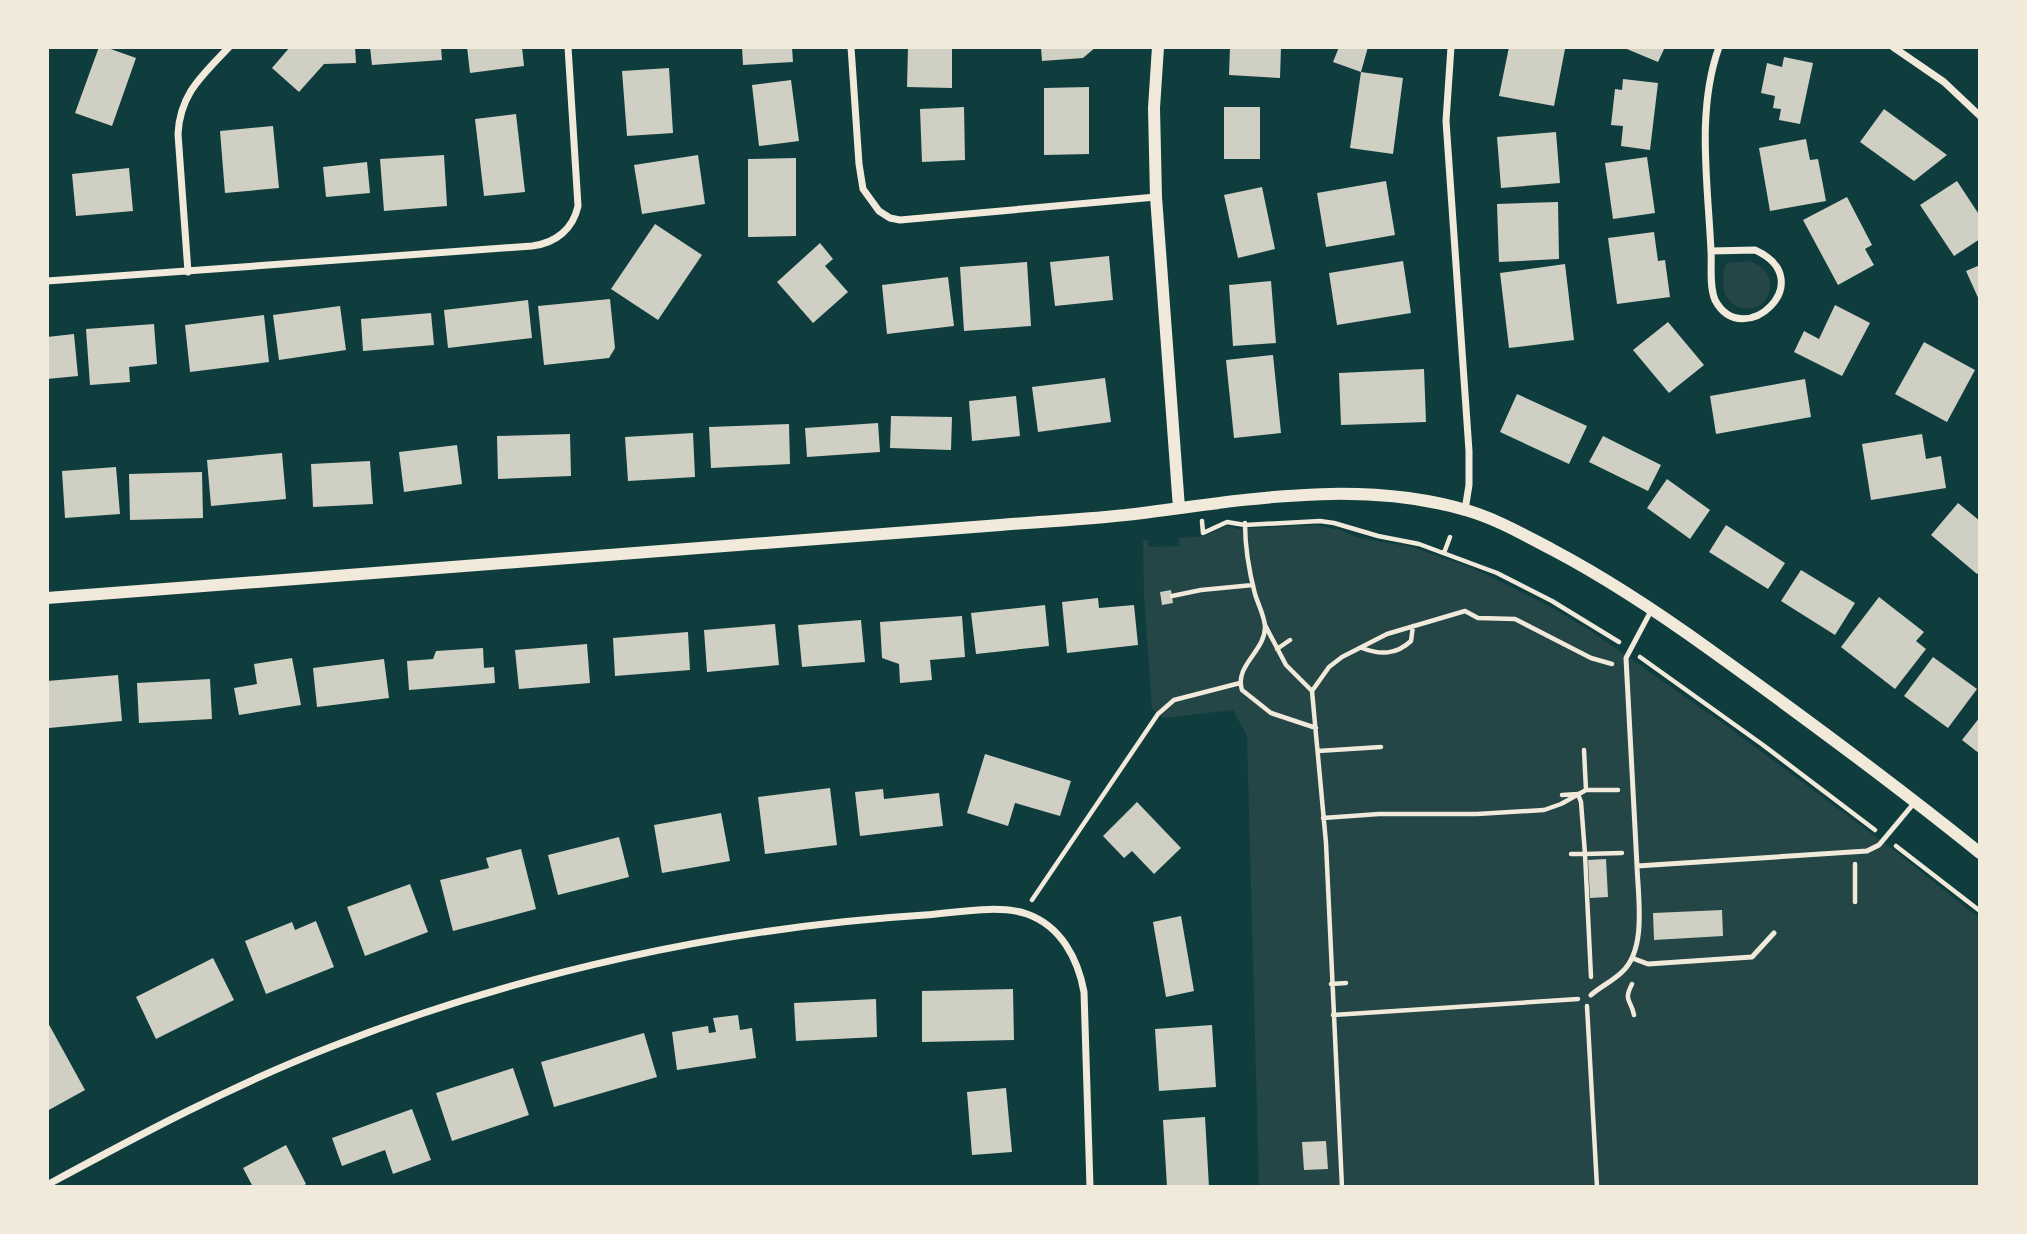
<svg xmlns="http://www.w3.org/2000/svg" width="2027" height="1234" font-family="'DejaVu Sans',sans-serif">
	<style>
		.green { fill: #244646 }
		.building { fill: #cfcfc3 }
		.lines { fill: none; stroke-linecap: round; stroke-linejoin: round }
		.path { stroke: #f1e9da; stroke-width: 4.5 }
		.service { stroke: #f1e9da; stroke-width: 5 }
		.minor { stroke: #f1e9da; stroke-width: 7 }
		.tertiary { stroke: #f1e9da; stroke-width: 12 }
	</style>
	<rect width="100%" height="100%" fill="#0f3d3e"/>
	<!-- green -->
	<path class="green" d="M1747,261c35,6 28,53 -6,47 -7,-2 -13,-7 -16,-14 -3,-7 -1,-15 -2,-23l4,-8z
		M1315,525l25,5 19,8 53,9 63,22 72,36 44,26 140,98 168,125 81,65v268h-721l-12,-451 -14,-26 -69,8 -12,-9 -8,-113 -1,-56h5l1,7 30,-1v-8l25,-2 23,-10 11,3z"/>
	<!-- building -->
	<path class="building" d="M99,47h6l31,11 -24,68 -37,-13z
		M290,47h65l1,16 -32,1 -25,28 -27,-24z
		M370,47h71l1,13 -70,5z
		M467,47h55l2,19 -54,7z
		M742,47h50l1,15 -50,3z
		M908,47h44v41l-45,-1z
		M1041,47h55l-13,11 -41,3z
		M1230,47h51l-1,31 -51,-3z
		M1339,47h29l-7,25 -28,-10z
		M1509,47l56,2 -11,57 -55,-10z
		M1622,47h43l-7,15z
		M1784,57l29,6 -13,61 -21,-4 2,-11 -8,-1 2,-12 -14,-3 6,-30 15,4z
		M669,68l4,65 -46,3 -5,-65z
		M1361,72l42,6 -10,76 -43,-6z
		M1623,79l35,4 -8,67 -29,-4 2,-20 -12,-1 4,-36 7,1z
		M791,80l8,61 -40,5 -7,-61z
		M1089,87v67l-45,1v-67z
		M964,107l1,53 -43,2 -2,-53z
		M1224,107h36v52h-36z
		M1884,109l63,46 -33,26 -54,-39z
		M516,114l9,78 -41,4 -9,-77z
		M273,126l6,62 -54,5 -5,-62z
		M1556,132l4,51 -59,5 -4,-51z
		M1806,139l4,21 8,-1 8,42 -56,10 -11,-63z
		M444,155l3,51 -63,5 -4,-52z
		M698,155l7,49 -63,10 -8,-49z
		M1647,157l8,56 -42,6 -8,-56z
		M796,158v78l-48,1v-78z
		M367,162l3,31 -44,4 -3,-30z
		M129,168l4,43 -57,5 -4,-42z
		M1386,181l9,54 -69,12 -9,-54z
		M1957,181l23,35v23l-26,17 -34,-51z
		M1262,187l13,62 -37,9 -14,-63z
		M1847,197l25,48 -7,4 9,16 -36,20 -35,-65z
		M1558,202l1,57 -60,3 -2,-58z
		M655,224l47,31 -44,65 -47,-31z
		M1654,232l4,29 7,-1 5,37 -53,7 -9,-66z
		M820,243l13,16 -8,7 23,26 -35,31 -36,-41z
		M1109,256l4,44 -58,6 -5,-44z
		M1403,261l8,52 -74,12 -8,-52z
		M1027,262l4,64 -67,5 -4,-64z
		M1565,264l9,76 -65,8 -9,-75z
		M1980,265v37l-14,-31z
		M948,277l6,49 -67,8 -5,-49z
		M1271,281l5,62 -43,3 -4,-61z
		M610,299l5,49 -6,10 -65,7 -6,-59z
		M528,300l4,38 -84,10 -4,-38z
		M1835,305l35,18 -28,53 -48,-24 10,-21 15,8z
		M340,306l6,44 -67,10 -6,-45z
		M431,313l3,32 -71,6 -2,-32z
		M264,315l5,47 -79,10 -5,-47z
		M1668,322l36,43 -35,28 -36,-43z
		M154,324l3,40 -28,3 1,15 -40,3 -4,-56z
		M74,334l4,42 -31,3v-42z
		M1924,342l51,28 -28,52 -52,-28z
		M1273,355l8,78 -47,5 -8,-78z
		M1424,369l2,53 -85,3 -2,-52z
		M1105,378l6,44 -73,10 -6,-45z
		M1805,379l6,38 -95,17 -6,-38z
		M1517,394l70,32 -18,38 -69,-32z
		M1016,396l4,40 -48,5 -3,-40z
		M891,416l61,1 -1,33 -61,-2z
		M878,423l2,29 -73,5 -2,-29z
		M789,424l1,40 -79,4 -2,-41z
		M693,433l2,44 -67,4 -3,-44z
		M570,434l1,42 -73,3 -1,-43z
		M1922,434l4,25 15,-3 5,32 -75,12 -9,-56z
		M1603,436l58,29 -13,26 -59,-29z
		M457,445l5,39 -58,8 -5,-40z
		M282,453l4,46 -75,7 -4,-46z
		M370,461l3,43 -60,3 -2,-43z
		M116,467l4,47 -55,4 -3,-47z
		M202,472l1,46 -73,2 -1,-46z
		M1667,479l43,31 -20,29 -43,-31z
		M1958,503l22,18v50l-3,3 -46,-39z
		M1726,525l59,38 -17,26 -59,-37z
		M1801,570l54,33 -20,32 -54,-34z
		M1171,590l2,13 -11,2 -2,-13z
		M1879,597l45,35 -8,9 10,8 -31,40 -54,-42z
		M1098,598l1,10 35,-3 4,40 -71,8 -5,-51z
		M1045,605l4,41 -73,8 -5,-41z
		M962,616l3,41 -35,3 2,20 -32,3 -1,-19 -17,-6 -2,-36z
		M861,620l4,42 -63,5 -4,-42z
		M775,624l4,41 -72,7 -3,-42z
		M688,632l2,38 -75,6 -2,-38z
		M587,644l3,39 -71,6 -4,-39z
		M483,648l1,20 10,-1 1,16 -86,7 -2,-29 26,-2 3,-8z
		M1933,657l44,32 -29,39 -44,-32z
		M292,658l9,47 -62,10 -5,-27 23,-4 -3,-20z
		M384,659l5,39 -72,9 -4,-39z
		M118,675l4,46 -73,7 -2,-47z
		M210,679l2,40 -73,4 -2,-40z
		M1980,717v37l-18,-14z
		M985,754l86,27 -11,35 -45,-13 -7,23 -41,-13z
		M830,788l7,57 -72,9 -7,-57z
		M883,789l1,10 55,-6 4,33 -83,10 -5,-44z
		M1137,802l44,46 -27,26 -22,-23 -8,7 -21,-22z
		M721,813l9,48 -68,12 -8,-48z
		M619,837l10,40 -71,18 -10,-40z
		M521,849l15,60 -83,22 -13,-51 49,-12 -3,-10z
		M1606,859l2,38 -18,1 -2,-38z
		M410,884l18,48 -63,24 -18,-49z
		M1722,910l1,26 -69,4 -1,-27z
		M1181,916l13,75 -28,6 -13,-75z
		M316,921l18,46 -68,27 -21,-53 47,-19 3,8z
		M213,958l21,42 -78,39 -20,-42z
		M1013,989l1,51 -92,2v-51z
		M876,999l1,38 -81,4 -2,-38z
		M738,1015l2,15 12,-2 4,30 -79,12 -5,-38 36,-6 1,7 7,-1 -3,-14z
		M47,1021l38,69 -38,21z
		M1212,1025l4,62 -57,4 -4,-62z
		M644,1033l13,44 -103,30 -13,-45z
		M513,1068l16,47 -77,26 -16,-48z
		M1006,1088l6,64 -40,3 -5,-63z
		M412,1109l19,51 -38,14 -8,-24 -43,16 -10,-28z
		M1205,1117l4,70h-42l-4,-67z
		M1326,1141l2,28 -24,1 -2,-28z
		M286,1145l20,39 -5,3h-48l-10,-19z"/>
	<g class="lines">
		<!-- path -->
		<path class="path" d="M1202,521l1,12 24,-11 18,3 75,-4 14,2 44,13 41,8 78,29 55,28 67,41
			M1245,523c0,24 4,48 10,71 3,10 9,21 10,32 1,25 -31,39 -23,64l29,23 45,15
			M1444,553l6,-16
			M1172,596l29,-6 52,-5
			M1265,625l21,40 26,26
			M1362,648c18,7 34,7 49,-7l2,-15
			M1277,649l13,-9
			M1640,657l123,88 112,85
			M1584,750l2,40
			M1318,751l63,-4
			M1562,795l16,-1 3,8 4,52 37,-1
			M1323,818l56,-4h98l67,-4 17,-6 25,-14h32
			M1896,846l84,65
			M1571,854h14l6,123
			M1855,864v38
			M1032,900l126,-186 16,-14 66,-17
			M1331,984l15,-1
			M1632,984c-9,18 -1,15 2,31
			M1587,1006l10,181
			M1333,1015l245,-16
			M1342,1187l-16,-344 -14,-152 17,-24 13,-10 45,-23 78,-23 13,7 37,1 76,39 21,6"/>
		<!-- service -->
		<path class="service" d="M1652,609l-26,49 11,208 230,-15 12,-6 36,-43
			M1632,958l16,6 104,-7 22,-24
			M1591,995c10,-9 22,-14 31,-23 25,-23 16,-75 15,-106"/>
		<!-- minor -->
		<path class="minor" d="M851,47l8,117 4,25 16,22 11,7 10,2 256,-23
			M1451,47l-5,74 23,330v34l-4,25
			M1893,47l51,35 36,34
			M1755,250c67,30 -12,103 -40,50 -6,-14 -3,-35 -4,-49z
			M1711,251c-3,-67 -15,-140 8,-204
			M188,272l-10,-138c2,-41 25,-59 51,-87
			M47,281l485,-35c24,-3 41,-17 46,-40l-10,-159
			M47,1185c94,-51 186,-100 286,-139 185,-73 394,-119 592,-131 29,-2 74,-11 102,-1 34,12 51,45 57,78l6,195"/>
		<!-- tertiary -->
		<path class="tertiary" d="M1158,47l-4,61 2,89 23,311
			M47,598c318,-24 636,-47 953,-73 48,-4 96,-6 143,-12 107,-14 220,-34 326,-2 30,9 57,25 84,39 55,29 106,63 156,99 92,66 183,133 271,204"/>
	</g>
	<!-- border -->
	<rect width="2027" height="1234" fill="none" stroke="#f1e9da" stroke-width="98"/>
</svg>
